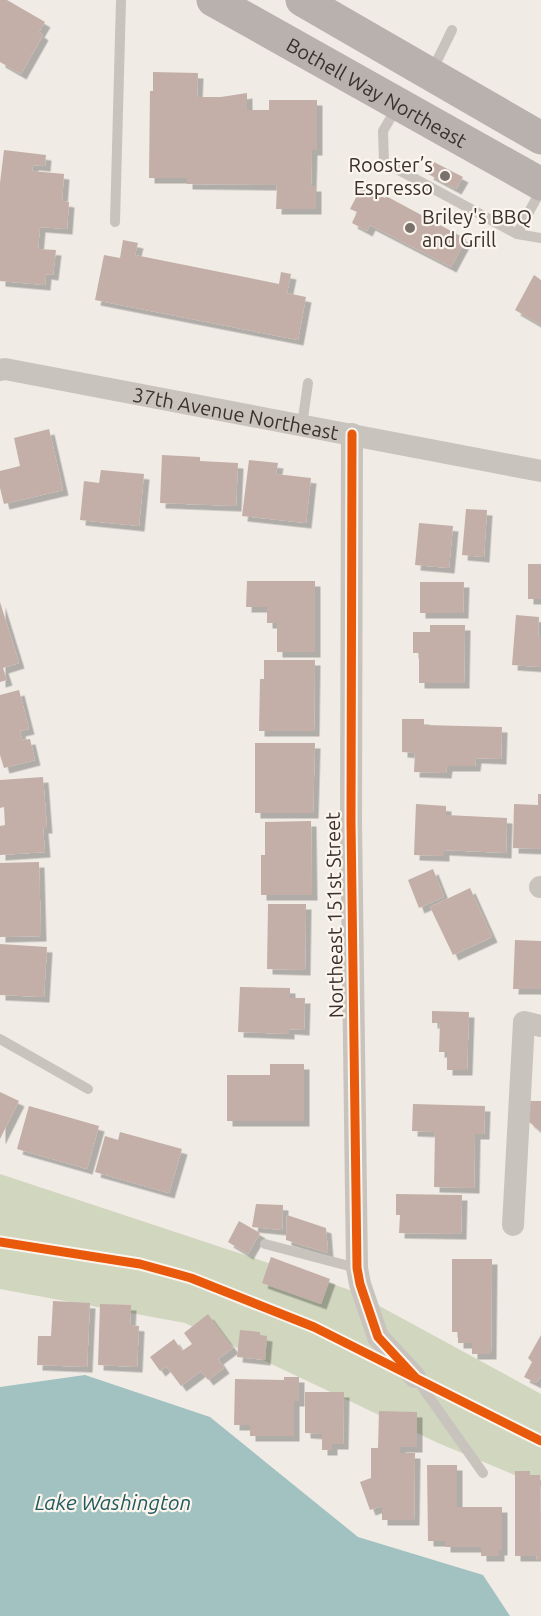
<svg xmlns="http://www.w3.org/2000/svg" width="541" height="1616" font-family="Ubuntu,sans-serif">
	<style>
		.green { fill: #d1d6bf }
		.water { fill: #a1c2c1 }
		.building { fill: #c3afa7; filter: url(#shadow) }
		.lines { fill: none; stroke-linecap: round; stroke-linejoin: round }
		.service { stroke: #c9c3be; stroke-width: 10 }
		.minor { stroke: #c9c3be; stroke-width: 22 }
		.primary { stroke: #b8b1ad; stroke-width: 33 }
		.cycleway-casing { stroke: #fbf5ee; stroke-width: 13 }
		.cycleway { stroke: #e8590c; stroke-width: 9 }
		.poi-dot { fill: #7a716c; stroke: #fbf5ee; stroke-width: 2 }
		.labels { text-anchor: middle; dominant-baseline: central; stroke-width: 4.5; stroke-linejoin: round; paint-order: stroke }
		.street-label { font-size: 20px; fill: #3b302b; stroke: #fbf5ee }
		.poi-label { font-size: 20px; fill: #3b302b; stroke: #fbf5ee; text-anchor: end }
		.water-label { font-size: 21px; font-style: italic; fill: #1f5a5e; stroke: #fbf5ee }
	</style>
	<defs>
		<filter id="shadow"><feDropShadow dx="5.5" dy="5.5" stdDeviation="0" flood-color="#0004"/></filter>
	</defs>
	<rect width="100%" height="100%" fill="#f0ebe5"/>
	<!-- green -->
	<path class="green" d="M0,1174l350,116 191,104v92l-103,-43 -253,-120 -185,-34z"/>
	<!-- water -->
	<path class="water" d="M85,1375l125,42 148,120 125,38 27,41h-510v-229z"/>
	<!-- building -->
	<path class="building" d="M0,0h7l38,22 -6,10 4,3 -22,39 -21,-12z
		M153,72l45,1 -1,24h24l26,-4v17h22v-10h48v50h-5l-1,36h5v23h-40l1,-24 -90,-1v-6h-38l1,-87h3z
		M4,150l42,5 -1,11 -12,-1 -1,6 32,3 -2,27 7,1 -2,27 -27,-2 -2,22 18,1 -3,25 -7,-1 -1,11 -45,-4v-98z
		M434,162l29,15 -7,12 -28,-15z
		M362,186l23,12 1,-2 80,43 -15,28 -81,-42 -3,6 -15,-8 5,-11 -7,-3z
		M123,240l15,3 -3,12 144,29 2,-12 10,2 -4,19 19,4 -8,43 -203,-40 9,-45 16,3z
		M534,275l7,5v45l-26,-15z
		M49,429l14,61 -59,14 -4,-16v-17l20,-5 -6,-28z
		M162,455l38,2v4l38,2 -2,43 -76,-3z
		M249,460l29,3 -2,11 35,4 -5,45 -64,-7z
		M101,470l43,4 -5,52 -59,-6 4,-39 15,2z
		M466,509l21,1 -3,47 -22,-2z
		M419,523l34,3 -4,42 -34,-3z
		M528,564h13v35h-13z
		M247,581h68v71h-38v-29h-10v-16h-21z
		M420,582h44l-1,31h-43z
		M0,602l19,61 -16,5 4,12 -7,2z
		M516,615l23,2 -1,19h3v31l-29,-2z
		M430,625h35l-1,58h-45v-30h-6v-21h17z
		M264,660h51l-1,71h-55l1,-52h4z
		M19,690l10,39 -9,2 2,9 8,-1 5,21 -31,8 -4,-13v-60z
		M402,719h22v6l78,2 -1,32 -25,-1 -1,8h-28l-1,7 -32,-1 1,-19 -13,-1z
		M255,743h60l-2,70h-58z
		M43,777l4,51h-4l2,24 -45,3v-29l5,-1 -1,-18 -4,1v-28z
		M538,794h3v55l-28,-1 1,-44 24,1z
		M416,804l30,2v9l61,3 -1,35 -62,-3v6l-30,-1z
		M311,821l1,74h-51v-40h4v-33z
		M39,862l2,74 -41,1v-74z
		M433,869l11,28 -25,11 -11,-28z
		M470,888l22,49 -39,18 -23,-48z
		M268,904h38l-1,66 -38,-1z
		M515,940l26,1v48h-28z
		M0,944l47,3 -3,50 -44,-2z
		M240,987l50,1v10h15l-1,32 -15,-1v5l-51,-2z
		M432,1011l37,1 -2,58h-20v-18h-8l1,-29h-8z
		M270,1064h34v57h-77v-46h43z
		M0,1092l19,9 -19,38z
		M529,1101h12v31l-13,-11z
		M413,1104l72,2 -1,28h-9l-1,54 -40,-1 1,-55 -23,-1z
		M29,1106l70,20 -12,43 -70,-20z
		M120,1132l62,17 -13,44 -74,-21 10,-36 13,4z
		M396,1194l66,1 -1,39 -62,-1 1,-18h-4z
		M256,1204l27,1 -1,25 -30,-3z
		M287,1215l39,13 2,25 -42,-13z
		M239,1221l21,12 -12,21 -20,-12z
		M271,1257l59,22 -9,25 -59,-21z
		M452,1259h40l-1,95h-19v-11h-14v-11h-6z
		M53,1301l37,2 -3,64 -50,-2 1,-29h13z
		M100,1304l31,1 -1,20 9,1 -2,41 -39,-2z
		M208,1314l25,34 -15,11 6,9 -16,12 -7,-9 -20,15 -15,-20 -6,5 -10,-14 24,-18 8,12 10,-7 -8,-11z
		M240,1330l20,2v3l7,1 -2,24 -28,-3z
		M541,1335v41l-5,7 -12,-6 8,-15 -4,-4z
		M284,1377h15v24h-5v35h-44v-11h-16l1,-46 49,1z
		M305,1392h39l-1,52h-11v6h-10v-16l-17,-1z
		M379,1411l38,1v35h-17v6h15l-1,67h-32v-14l-12,4 -10,-28 11,-4v-30h7z
		M427,1465h30v42h45v43h-3v6h-18v-9h-36v-6h-17z
		M515,1471h15v4h10l1,85h-5l1,-4h-22z"/>
	<g class="lines">
		<!-- service -->
		<path class="service" d="M432,71l20,-41
			M397,107l-14,24 1,31 133,72 24,4
			M115,222l6,-222
			M517,234l24,-44
			M302,425l6,-42
			M0,1039l88,50
			M265,1244l92,24
			M415,1377l68,96"/>
		<!-- minor -->
		<g class="minor">
			<path id="s1" d="M0,370l5,-1 536,102"/>
			<path d="M352,434l-1,388 6,446 3,16 18,53 37,40"/>
			<path d="M540,887h1"/>
			<path d="M513,1225l11,-203 17,4"/>
		</g>
		<!-- primary -->
		<g class="primary">
			<path id="s2" d="M213,0l328,184"/>
			<path d="M302,0l239,138"/>
		</g>
		<defs>
			<path id="cycleway" d="M352,434l-1,388 6,446 3,16 18,53 37,40
				M0,1242l140,22 51,14 123,49 227,114"/>
		</defs>
		<!-- cycleway casing -->
		<use href="#cycleway" class="cycleway-casing"/>
		<!-- cycleway -->
		<use href="#cycleway" class="cycleway"/>
	</g>
	<!-- markers -->
	<g class="poi-dot">
		<circle cx="445" cy="176" r="6"/>
		<circle cx="410" cy="228" r="6"/>
	</g>
	<g class="labels">
		<!-- street labels -->
		<g class="street-label">
			<text stroke="none"><textPath href="#s2" startOffset="188">Bothell Way Northeast</textPath></text>
			<text stroke="none"><textPath href="#s1" startOffset="240">37th Avenue Northeast</textPath></text>
			<text transform="translate(334 915) rotate(-91)">Northeast 151st Street</text>
		</g>
		<!-- poi labels -->
		<g class="poi-label">
			<text x="433" y="164">Rooster’s<tspan x="433" dy="23">Espresso</tspan></text>
			<text x="422" y="216" text-anchor="start">Briley's BBQ<tspan x="422" dy="23">and Grill</tspan></text>
		</g>
		<!-- water labels -->
		<g class="water-label">
			<text x="113" y="1502">Lake Washington</text>
		</g>
	</g>
</svg>
